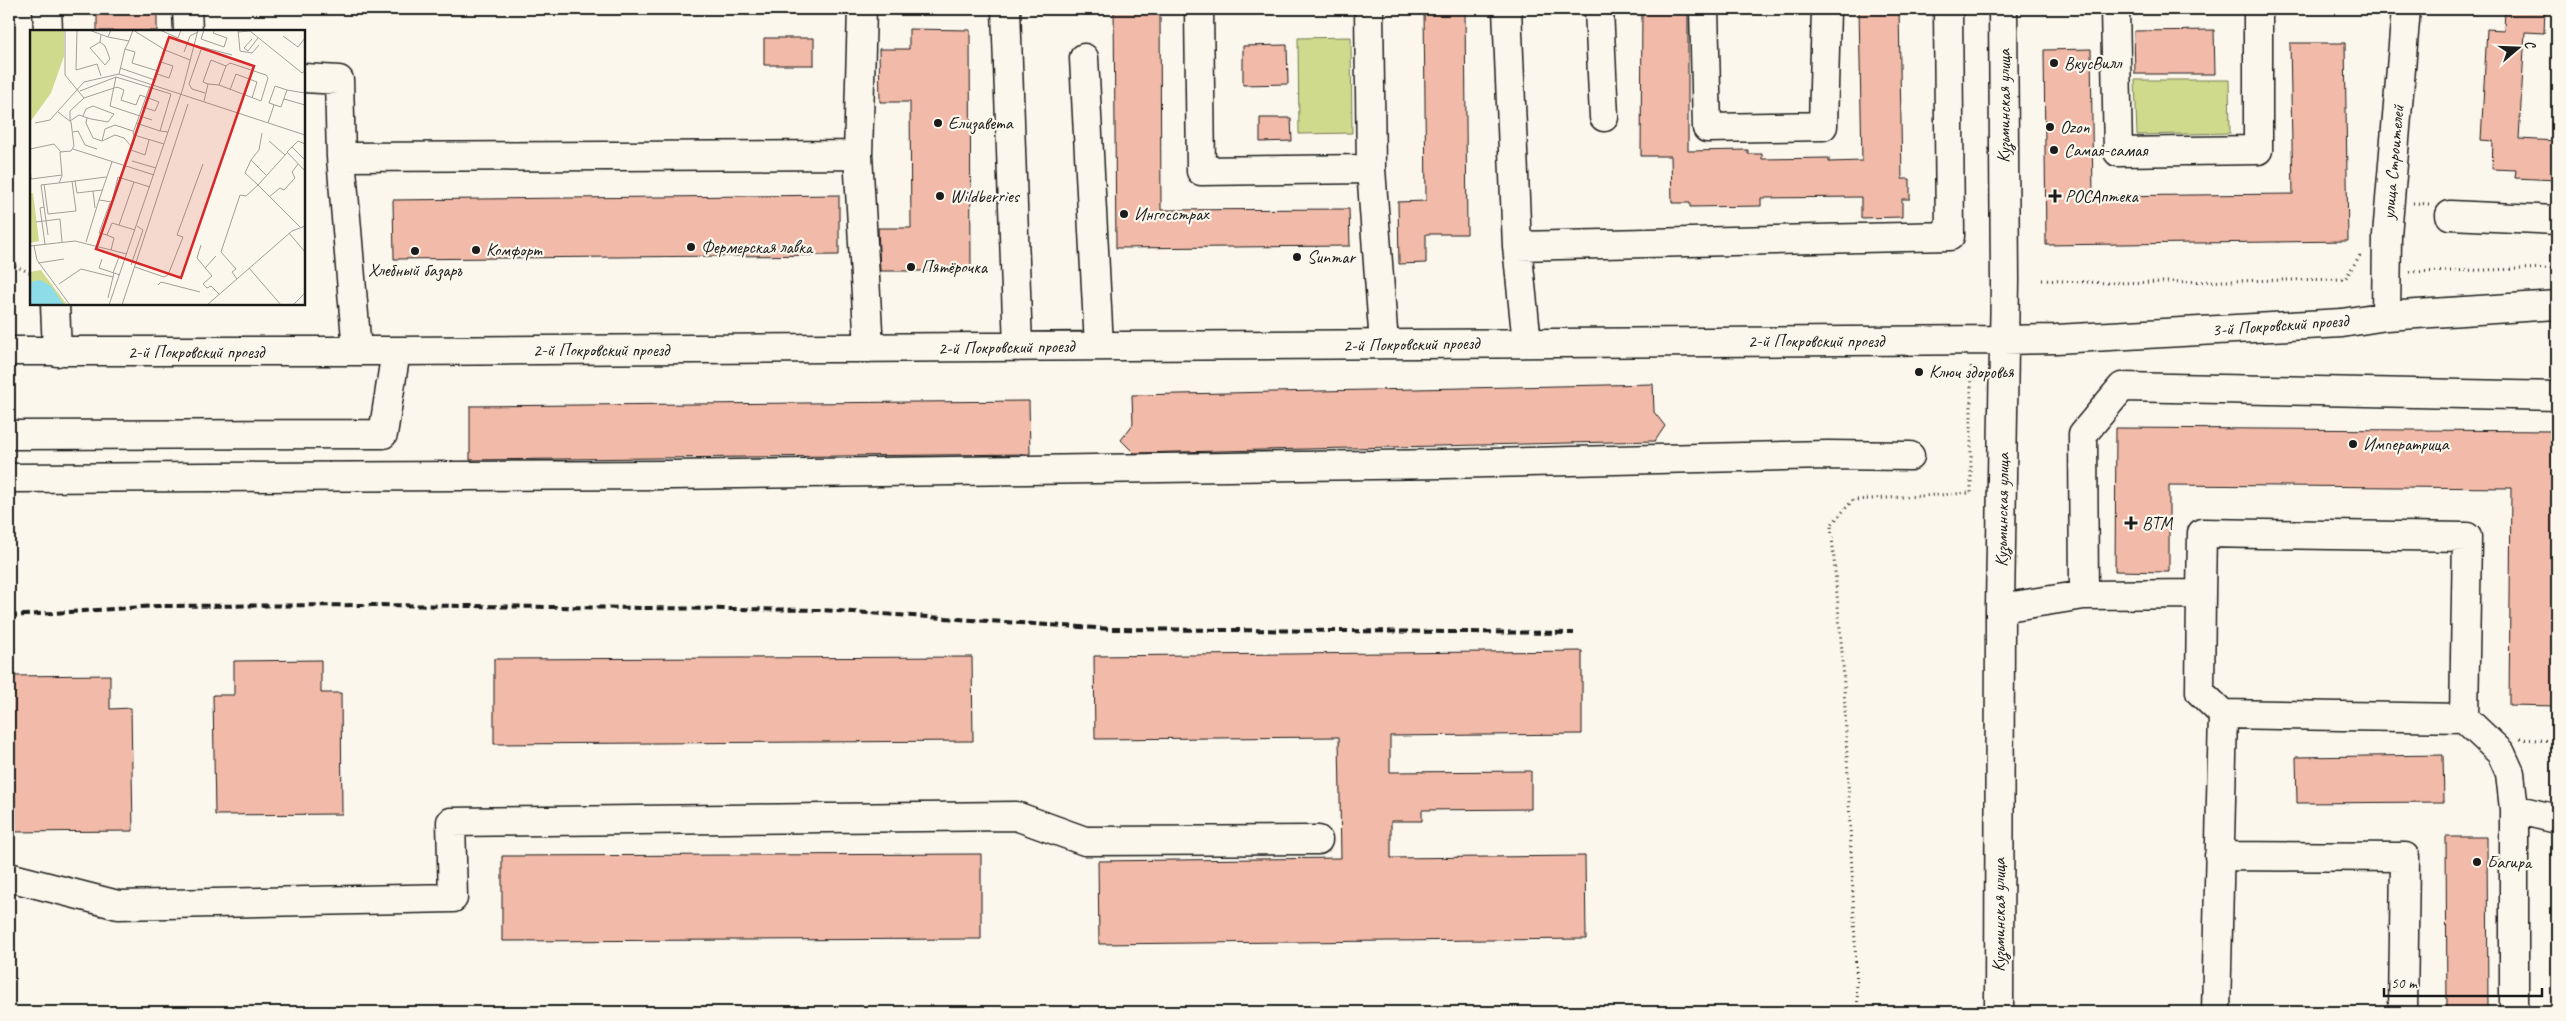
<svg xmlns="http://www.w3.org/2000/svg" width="2566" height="1021" font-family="Caveat,sans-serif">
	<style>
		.green { fill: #cfda8d; stroke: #767b54 }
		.building { fill: #f2baa8; stroke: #1c1c1c }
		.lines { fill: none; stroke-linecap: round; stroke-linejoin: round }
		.minor-casing { stroke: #1c1c1c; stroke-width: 31 }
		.path { stroke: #1c1c1c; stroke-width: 3; stroke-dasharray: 1 4; stroke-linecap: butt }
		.minor { stroke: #fbf7ec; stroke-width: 28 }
		.rail { stroke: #1c1c1c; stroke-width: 4; stroke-dasharray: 8 4; stroke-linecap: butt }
		.poi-dot { fill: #1c1c1c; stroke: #fbf7ec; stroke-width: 2 }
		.labels { text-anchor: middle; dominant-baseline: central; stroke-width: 4.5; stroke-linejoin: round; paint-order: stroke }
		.poi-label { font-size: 18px; fill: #1c1c1c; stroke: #fbf7ec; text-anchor: start }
		.street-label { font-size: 18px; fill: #1c1c1c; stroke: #fbf7ec }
		.inset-road { fill: none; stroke: #a29f99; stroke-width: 1 }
		.view { fill: #d62828; fill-opacity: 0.15; stroke: #d62828; stroke-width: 2.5 }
		.inset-edge { fill: none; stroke: #1c1c1c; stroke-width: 2.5 }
	</style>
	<rect width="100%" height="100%" fill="#fbf7ec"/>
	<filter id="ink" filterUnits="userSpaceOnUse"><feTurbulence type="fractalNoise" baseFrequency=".02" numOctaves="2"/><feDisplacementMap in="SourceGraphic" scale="10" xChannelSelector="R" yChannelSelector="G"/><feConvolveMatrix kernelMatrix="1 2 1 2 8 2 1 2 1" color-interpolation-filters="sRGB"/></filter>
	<g filter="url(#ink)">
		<!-- green -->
		<path class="green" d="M1351,37l1,96 -53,1 -1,-96z
			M2135,80h94l1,53 -93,2z"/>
		<!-- building -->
		<path class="building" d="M97,9h60v22h-60z
			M1114,9h46l1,201 188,-1 1,37 -234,2z
			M1424,9h41l2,225h-41v29l-27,1 -1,-62 28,-1z
			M1642,9h46v142l60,-1v4h14v5l67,-1v4l33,-1 -3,-152h40l3,170h8v20h-8v18l-41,1v-21l-100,1v8l-71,1v-4h-18l-1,-47h-30z
			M2505,9h40l-1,24 -19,-1 -6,107 38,2v39l-42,-2 1,-8 -24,-1 1,-28 -12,-1 6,-111 17,1z
			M909,29l61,1 1,241h-91l-2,-43h33l-1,-126h-30l-1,-53h30z
			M2214,30l1,44h-80l-1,-43z
			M764,38h50v27h-50z
			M2290,43h55l3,198 -302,4 -2,-195 47,-1 2,147 200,-2z
			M1287,45l1,39 -45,1v-39z
			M1260,118h31l1,23 -32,1z
			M839,195v60l-445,4 -1,-59z
			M1653,384l1,28 11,14 -10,15 -521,12 -13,-13 12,-16 -1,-29z
			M1029,401l1,53 -560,6v-54z
			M2116,428l441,3v275l-48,-1 2,-217 -342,-3v87l-54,-1z
			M1582,651v83l-192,2v36l141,-1v38l-109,1v11h-31v37l194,-2 1,83 -487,5 -1,-83 243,-3 -2,-121 -244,2 -1,-83z
			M972,657l1,84 -479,3v-85z
			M321,660v33h20l1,121 -127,1 -2,-120h21v-34z
			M110,675v34l21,-1 2,123 -124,1v-156z
			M2443,755l1,47 -147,1 -1,-46z
			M2446,837h41l1,175h-41z
			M981,854v85l-479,2v-85z"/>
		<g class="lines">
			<defs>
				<path id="minor" d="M47,9l1,22
					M187,9l1,22
					M862,9l-4,146 11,193
					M1006,9l12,338
					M1199,9l2,162 170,-2
					M1369,9l2,160 13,175
					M1507,9l10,237
					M1599,9l5,108
					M1704,9l3,119 116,-2 3,-117
					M2115,9l3,143 140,-2v-141
					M1084,58l15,288
					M304,78l35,2 2,77 16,194
					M341,157l517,-2
					M2450,215l107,5
					M55,304l2,48
					M2386,316l1,-81 19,-226
					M1527,343l-10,-97 433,-10 -2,-227
					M9,351h387l1607,-11 53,-1 286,-16 44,-7 171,-11
					M9,435l374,-1 13,-83
					M9,478l663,-3 772,-11 384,-9 82,1
					M2201,594l1,-61 265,4 -3,181
					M2084,595l-1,-161 39,-47 435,9
					M2000,608l84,-13 117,-1 -1,98 23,22 241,4 37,35 9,20 4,36v203
					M2514,809l43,10
					M2219,856l186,1 -2,155
					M9,877l109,28 335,-7 -2,-76 565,-6 69,25 233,-1
					M1999,1012l1,-404 5,-327 -2,-272
					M2216,1012l7,-298"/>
			</defs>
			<!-- minor casing -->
			<use href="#minor" class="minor-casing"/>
			<!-- path -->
			<path class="path" d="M2413,203l17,1
				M15,266l16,7
				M2410,272l147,-4
				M2042,280l65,3 238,-4 17,-27
				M2520,739l37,2
				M1858,1012l-15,-349 -12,-138 22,-25 118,-7v-130"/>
			<!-- minor -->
			<use href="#minor" class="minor"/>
			<!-- rail -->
			<path class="rail" d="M9,616l148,-10 220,-1 445,5 288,19 464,4"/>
		</g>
	</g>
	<!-- markers -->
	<g class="poi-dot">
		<circle cx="2054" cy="63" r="5"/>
		<circle cx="938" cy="123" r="5"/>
		<circle cx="2050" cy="127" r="5"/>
		<circle cx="2054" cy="150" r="5"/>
		<circle cx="940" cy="196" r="5"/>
		<path d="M2052.5 188.5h5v5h5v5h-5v5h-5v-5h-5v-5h5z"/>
		<circle cx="1124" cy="214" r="5"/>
		<circle cx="691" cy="247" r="5"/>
		<circle cx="476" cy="250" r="5"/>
		<circle cx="415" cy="251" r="5"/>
		<circle cx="1297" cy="257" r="5"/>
		<circle cx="911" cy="267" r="5"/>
		<circle cx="1919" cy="372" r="5"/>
		<circle cx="2353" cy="444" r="5"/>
		<path d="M2128.5 515.5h5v5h5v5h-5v5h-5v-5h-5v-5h5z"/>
		<circle cx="2477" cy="862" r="5"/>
	</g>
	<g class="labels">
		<!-- poi labels -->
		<g class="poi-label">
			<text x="2064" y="63">ВкусВилл</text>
			<text x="948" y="123">Елизавета</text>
			<text x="2060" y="127">Ozon</text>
			<text x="2064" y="150">Самая-самая</text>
			<text x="950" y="196">Wildberries</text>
			<text x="2065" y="196">РОСАптека</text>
			<text x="1134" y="214">Ингосстрах</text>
			<text x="701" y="247">Фермерская лавка</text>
			<text x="486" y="250">Комфорт</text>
			<text x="1307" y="257">Sunmar</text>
			<text x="921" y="267">Пятёрочка</text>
			<text x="415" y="270" text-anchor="middle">Хлебный базаръ</text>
			<text x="1929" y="372">Ключ здоровья</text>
			<text x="2363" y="444">Императрица</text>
			<text x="2142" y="523">ВТМ</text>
			<text x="2487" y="862">Багира</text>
		</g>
		<!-- street labels -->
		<g class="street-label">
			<text transform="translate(2004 106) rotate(-90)">Кузьминская улица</text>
			<text transform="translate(2393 162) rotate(-85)">улица Строителей</text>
			<text transform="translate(2280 325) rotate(-4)">3-й Покровский проезд</text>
			<text x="1816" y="341">2-й Покровский проезд</text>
			<text transform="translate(1411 344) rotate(-1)">2-й Покровский проезд</text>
			<text transform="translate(1006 347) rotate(-1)">2-й Покровский проезд</text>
			<text x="601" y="350">2-й Покровский проезд</text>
			<text x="196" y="352">2-й Покровский проезд</text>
			<text transform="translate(2002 510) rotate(-89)">Кузьминская улица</text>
			<text transform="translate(1999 915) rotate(-90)">Кузьминская улица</text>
		</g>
	</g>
	<!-- overview -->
	<g transform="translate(30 30)">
		<rect width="275" height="275" fill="#fbf7ec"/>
		<path d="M0,0h34v26l-13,37 -21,29zM0,163h3l6,48 -9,2zM11,240l5,7 21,28h-37v-33z" fill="#cfda8d"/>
		<path d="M10,250l11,6 13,19h-34v-23z" fill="#8ddde8"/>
		<path class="inset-road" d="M35,0v45l19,23 33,-11 7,3 -3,10 15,5 4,-10 19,7 -4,9 -12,-4M47,0l-1,40 21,-6 4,12M59,0l19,7M81,0l-3,7 21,4 -4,8M130,0l18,8 3,-8M174,0l-3,9 23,8 3,-9 -14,-5 2,-3M208,0l2,21 12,2 7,-8M208,2l12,-1 52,42 3,-2M253,6l15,11 7,-9M99,11l4,-11 32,20 25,10M70,12l5,4 5,13 -5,6 -15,-17 10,-6 1,-7M218,21l-4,-3 8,-9M218,21l10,-13M154,22l6,-16 8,-4M90,38l35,12M128,41l7,-21M89,44l6,-25 10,3 -3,11 26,8 -4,12M127,44l12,4 4,-12 -12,-4M86,47l-6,29 42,14M178,54l-5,-2 8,-22 15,6M245,56l12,4 -6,17 -12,-4zM200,60l6,-16 21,8 -5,16M257,60l18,3M50,61l36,-14 55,17 -11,37 8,1M175,63l-13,-4 -3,-5 13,-37 30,8M254,69l21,6M174,71l4,-17 11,1 7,-19 4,-3 36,12 2,3 -7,23 -42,-16M28,82l13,10 3,24 -3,5 -11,1 2,24 -3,7M53,86l3,-7 7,-3 21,8 -6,8 -17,-3 -12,-4 -9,6v-10l14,-13M57,88l-1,5 7,15 9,3 3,-12 10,-4 18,6M5,93l15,-3 34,-38 35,-8 186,61M106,93l24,8M238,93l6,-18M43,102l5,-1 7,14 12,4M232,103l-3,17 -8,10 15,15M104,105l30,9M119,110l-4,15 -14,-5 4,-12 -2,-5 17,-47M72,111l13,-6 9,3 8,9M239,111l16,14M275,114l-7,-3 -11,11 18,19M262,117l13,13M0,119l24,-5 7,8M43,119l81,26M257,123l-29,32 42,42M102,131l24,7M82,132l-13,38 13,2 6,-25 32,10M0,136l1,13 31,-4M14,154l4,30 28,-3 -4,-30M72,160l-25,3 -2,-12 31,-4M63,161l2,17M239,167l11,-9 4,2 11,-12 -3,-6 6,-8M14,177l-4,1 5,36M6,192l24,-3 2,23M89,195l15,-43M259,203l16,19M18,205l-7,-50 35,-4M77,205l-8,-2 11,-30M56,212l13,-42M171,215l-4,13 15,18 -9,8 4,4 4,-2 8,8M0,216l45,-5 52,13M4,216l3,14 33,45M81,220l3,-12 -7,-3 5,-12 23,7M72,229l-3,9 21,7M8,233l26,-4M101,235l12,-35 -6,-4M105,237l29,10 4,-2 15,-38 -6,-2 26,-71M175,238l11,-12M219,238l32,37M83,243l6,-16M207,249l-5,-7 4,-3 -15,-17 19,-57 6,1 12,-11 -13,-12 6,-13M29,254l22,-15 32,8 1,-4M128,255l3,-3 39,10M78,268l5,-21M79,275l74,-217 15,-58M92,275l66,-201M177,275l85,-74 13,-5M263,275l12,-12"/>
		<path class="view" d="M139,7l85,29 -73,212 -85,-29z"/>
		<rect width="275" height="275" class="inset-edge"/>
	</g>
	<!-- margin -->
	<rect width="2566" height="1021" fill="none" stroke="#fbf7ec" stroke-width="30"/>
	<rect x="15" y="15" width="2536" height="991" fill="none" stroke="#1c1c1c" stroke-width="2" filter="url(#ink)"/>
	<!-- north arrow -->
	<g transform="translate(2518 48) rotate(71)" stroke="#fbf7ec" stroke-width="4" paint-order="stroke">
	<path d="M0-4L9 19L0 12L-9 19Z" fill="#1c1c1c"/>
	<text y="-8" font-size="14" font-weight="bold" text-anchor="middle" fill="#1c1c1c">С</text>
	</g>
	<!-- scale -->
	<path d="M2384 988v8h158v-8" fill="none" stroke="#1c1c1c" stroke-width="2.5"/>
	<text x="2391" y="988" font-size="15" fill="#1c1c1c" stroke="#fbf7ec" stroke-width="4" paint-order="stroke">50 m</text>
</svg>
